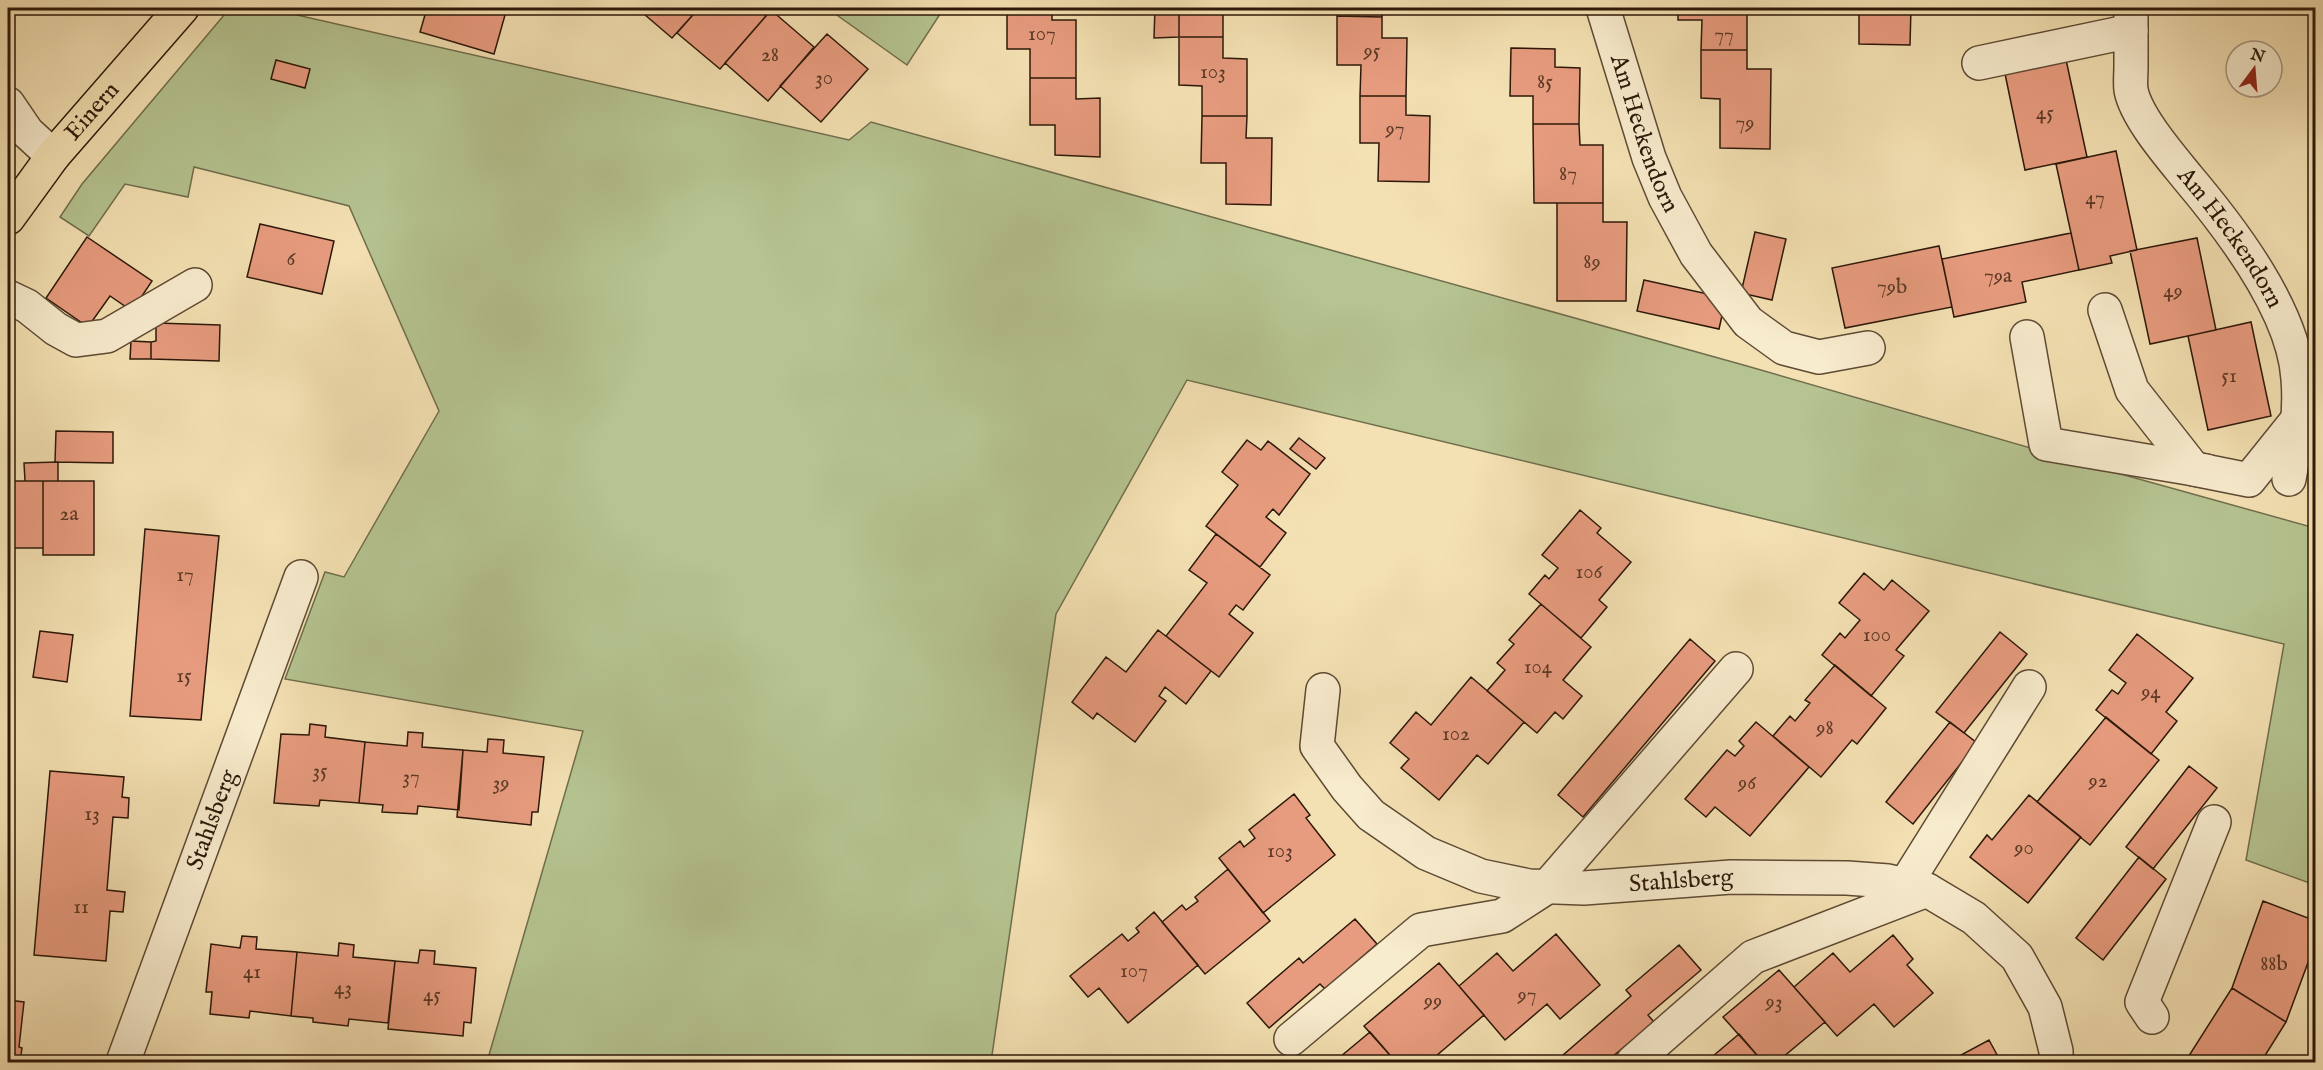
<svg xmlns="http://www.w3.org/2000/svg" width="2323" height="1070" font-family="'IM FELL English',serif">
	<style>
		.green { fill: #b5c491; stroke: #706e4d; stroke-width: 1.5 }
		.building { fill: #e89c7f; stroke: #2c1809; stroke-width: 1.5 }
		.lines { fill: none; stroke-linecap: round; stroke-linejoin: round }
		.minor-casing { stroke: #5e4a34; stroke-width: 36 }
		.major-casing { stroke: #2c1809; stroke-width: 36 }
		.minor { stroke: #f8ecce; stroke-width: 33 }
		.major { stroke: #f4e1b3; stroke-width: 33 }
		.labels { text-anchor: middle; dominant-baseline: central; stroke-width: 6; stroke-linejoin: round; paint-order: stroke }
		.number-label { font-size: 21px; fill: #5b3926 }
		.street-label { font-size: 24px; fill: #2c1809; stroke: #f8ecce }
	</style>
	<rect width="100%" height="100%" fill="#f4e1b3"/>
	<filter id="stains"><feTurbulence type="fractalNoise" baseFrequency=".00333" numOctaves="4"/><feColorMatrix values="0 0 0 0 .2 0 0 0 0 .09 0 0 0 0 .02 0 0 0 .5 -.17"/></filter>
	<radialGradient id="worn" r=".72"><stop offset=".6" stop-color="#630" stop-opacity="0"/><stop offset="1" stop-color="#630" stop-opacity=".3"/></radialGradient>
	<!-- green -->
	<path class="green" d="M230,8h36l583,132 22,-18 876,244 363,105 205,57v357l-69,-25 38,-216 -1097,-264 -131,234 -65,448h-511l9,-7 94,-324 -298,-52 40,-107 19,5 95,-166 -90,-205 -155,-39 -6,30 -63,-13 -36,52 -29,-19 22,-33z
		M827,8h117l-37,57z"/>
	<!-- building -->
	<path class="building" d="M427,8h80l-13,46 -74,-22z
		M637,8h62l-27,30z
		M699,8h58l9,8 -46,53 -43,-36z
		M1007,8h45v12h24v58h-46v-29h-23z
		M1155,8h24v29l-25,1z
		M1179,8h44v29h-44z
		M1337,8h46l-1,9 -45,-1z
		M1678,8h69v42h-46l1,-30h-24z
		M1859,8h52l-1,37 -51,-1z
		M2013,8h51l-1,6 -50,-1z
		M771,10l43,37 -46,54 -43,-38z
		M1337,16l45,1v21h25l-1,58h-46l1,-31h-24z
		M827,34l41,35 -47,53 -41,-36z
		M1179,37h44v21l24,1v57h-45v-30l-23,-1z
		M1511,48l44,1v18l25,1 -1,56h-46v-28h-23z
		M1701,50h46v19h24l-1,80 -50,-1v-49l-19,-1z
		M2065,55l22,102 -62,13 -21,-101z
		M276,60l34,9 -5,19 -34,-9z
		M1030,78h46v21l24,-1v59l-45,-2v-30h-25z
		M1360,96h46v19l24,1 -1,66 -51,-1 1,-38h-19z
		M1202,116h45l-1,22h26l-1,67 -45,-1v-41h-25z
		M1533,124h46l1,21h23v58h-69z
		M2116,151l21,99 -27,6 2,7 -33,7 -23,-106z
		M1557,203h46v19h24l-1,79h-69z
		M260,224l74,17 -12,53 -75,-17z
		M1755,232l31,7 -14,61 -31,-7z
		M2071,233l8,37 -57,12 4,20 -72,15 -12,-58z
		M87,237l65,44 -20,30 -22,-15 -22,31 -42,-29z
		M2197,238l19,92 -66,14 -20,-93z
		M1939,246l13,61 -107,21 -13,-60z
		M1644,280l82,18 -7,31 -82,-18z
		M2251,322l20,94 -63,14 -20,-94z
		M156,323l64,2 -1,36 -68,-2v-17l5,-1z
		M131,341l20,1v17h-21z
		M56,431l57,1v31l-58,-1z
		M1299,438l26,20 -9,11 -26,-20z
		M1247,440l14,10 7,-9 42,33 -31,41 -6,-6 -7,8 20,16 -26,34 -54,-41 32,-41 -16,-13z
		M58,462v19h-33l-1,-18z
		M8,481h35v67h-35z
		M43,481h51v74h-51z
		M1580,510l21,18 -4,5 34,29 -32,38 8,7 -26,31 -52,-44 16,-19 4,4 9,-11 -16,-13z
		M145,529l74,7 -18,184 -71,-4z
		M1216,534l54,41 -27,35 -7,-5 -7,9 24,19 -34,44 -53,-41 41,-53 -18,-13z
		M1864,573l20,17 8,-10 37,31 -33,39 8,6 -33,40 -49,-41 18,-22 5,5 15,-18 -21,-17z
		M1541,604l50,43 -28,33 19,16 -19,23 -8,-7 -18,21 -50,-42 18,-21 -8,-7 17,-19 -5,-4z
		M1158,630l53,41 -25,33 -21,-17 -6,9 7,5 -31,41 -38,-29 -4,6 -21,-17 34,-45 20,15z
		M40,631l33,4 -6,47 -34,-5z
		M2000,632l27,22 -63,79 -28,-21z
		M2137,634l56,44 -27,34 11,9 -26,33 -55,-44 16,-20 6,4 8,-11 -17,-13z
		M1690,639l25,22 -132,156 -25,-22z
		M1835,665l51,43 -29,36 -5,-4 -31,37 -48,-41 17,-20 5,5 15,-18 -5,-3z
		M1471,677l53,45 -36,42 -11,-9 -38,45 -38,-32 8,-9 -19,-16 26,-31 15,13z
		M2106,717l53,43 -69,85 -53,-43z
		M1756,722l53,45 -59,69 -35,-29 -9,10 -21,-18 42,-49 8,6 9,-10 -5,-5z
		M1950,722l27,21 -64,81 -27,-22z
		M310,724l16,2 -1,11 40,5 -6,61 -39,-3 -1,6 -45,-3 7,-69 28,1z
		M408,732l15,1 -1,14 41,3 -4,60 -41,-4 -1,8 -35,-2 1,-7 -24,-2 6,-61 42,4z
		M488,739l16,1 -1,13 41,4 -6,55h-6l-1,13 -74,-8 6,-67 24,2z
		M2189,766l28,22 -64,81 -27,-22z
		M50,771l74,6 -2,20 7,1 -1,20 -15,-1 -6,73 18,2 -2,20 -13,-1 -4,50 -72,-6z
		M1294,794l16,21 -4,3 29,37 -72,58 -44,-55 21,-17 4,6 11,-9 -6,-8z
		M2029,795l52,42 -53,66 -58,-46 17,-22 5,5z
		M2139,857l27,22 -63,81 -27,-22z
		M1228,869l42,52 -65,53 -43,-52 20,-17 4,5 12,-9 -3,-4z
		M2263,901l53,20v20l-30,81 -54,-34z
		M1154,912l44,53 -70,58 -29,-35 -11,9 -18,-21 52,-42 6,7 11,-9 -3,-4z
		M1355,919l22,25 -52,45 -5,-5 -51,44 -22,-25 52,-45 4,5z
		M1556,934l44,51 -40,34 -13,-15 -42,36 -46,-54 38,-33 16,18z
		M1893,935l20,24 -6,6 26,28 -39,34 -20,-23 -37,32 -43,-49 39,-34 17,19z
		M242,936l15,1 -1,12 41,3 -6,64 -41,-5 -1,7 -39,-4 2,-22h-6l5,-48 29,4z
		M339,943l15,2 -1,12 42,4 -7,62 -39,-4 -1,7 -35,-4v-4l-22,-2 6,-64 41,4z
		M1679,945l22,25 -53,45 6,7 -48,40h-51l76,-66 -5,-6z
		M420,950l15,1 -1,13 42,4 -5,55 -7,-1 -1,14 -75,-7 7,-68 23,2z
		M1439,963l45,52 -55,47h-33l-32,-36z
		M1779,970l46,52 -48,40h-14l-40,-45z
		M2232,988l54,34 -25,40h-76z
		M8,1000l16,2 -5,45 3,1 -2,14h-12z
		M1370,1032l26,30h-62z
		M1739,1034l24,28h-57z
		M1989,1040l12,22h-36l-4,-7z"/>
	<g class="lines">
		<defs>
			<g id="minor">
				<path id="s1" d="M1603,8l46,150 16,39 31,57 52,68 36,26 35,9 49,-9"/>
				<path id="s2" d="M2131,8c0,19 0,39 0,59 0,7 -1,16 0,23 5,27 40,67 57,88 43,51 106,133 110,201 3,34 -3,67 -9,100"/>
				<path d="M1979,63l152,-32"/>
				<path d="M8,104l19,28 26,24"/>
				<path d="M8,297l19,9 29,23 20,11 31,-4 88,-51"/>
				<path d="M2105,310l27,80 62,79 55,11 49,-61"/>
				<path d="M2027,337l19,107 160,27"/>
				<path id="s3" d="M1323,690l-6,56 30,42 24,27 55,38 55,23 48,10 55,2 147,-11 116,1 41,3 39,9 47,28 43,39 28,50 11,44v11"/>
				<path d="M1905,885l124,-198"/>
				<path d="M2152,1017l-10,-15 72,-180"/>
				<path d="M1291,1039l130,-109 81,-14 45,-29 189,-218"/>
				<path id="s4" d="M123,1062l178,-485"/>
				<path d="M1633,1062l120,-105 174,-67"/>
			</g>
			<g id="major">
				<path id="s5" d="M8,218l45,-62 129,-148"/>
			</g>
		</defs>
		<!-- minor casing -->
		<use href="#minor" class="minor-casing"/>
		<!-- major casing -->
		<use href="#major" class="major-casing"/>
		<!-- minor -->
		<use href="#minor" class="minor"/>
		<!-- major -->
		<use href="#major" class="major"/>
	</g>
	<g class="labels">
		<!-- number labels -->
		<g class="number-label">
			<text x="1042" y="34">107</text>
			<text x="1724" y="35">77</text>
			<text x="1372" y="51">95</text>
			<text x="770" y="55">28</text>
			<text x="1213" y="72">103</text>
			<text x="824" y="78">30</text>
			<text x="1545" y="82">85</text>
			<text x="2045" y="113">45</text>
			<text x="1745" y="123">79</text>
			<text x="1395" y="129">97</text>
			<text x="1568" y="174">87</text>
			<text x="2095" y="198">47</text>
			<text x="291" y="259">6</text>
			<text x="1592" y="262">89</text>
			<text x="1998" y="276">79a</text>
			<text x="1892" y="287">79b</text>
			<text x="2173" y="291">49</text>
			<text x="2229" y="376">51</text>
			<text x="69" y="514">2a</text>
			<text x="1589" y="572">106</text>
			<text x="185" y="575">17</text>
			<text x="1877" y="635">100</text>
			<text x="1538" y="667">104</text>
			<text x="184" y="676">15</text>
			<text x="2151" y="692">94</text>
			<text x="1825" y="728">98</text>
			<text x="1456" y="734">102</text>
			<text x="320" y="771">35</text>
			<text x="411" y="777">37</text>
			<text x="2098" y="781">92</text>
			<text x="501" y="783">39</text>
			<text x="1747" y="783">96</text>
			<text x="92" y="814">13</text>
			<text x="2024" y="848">90</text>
			<text x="1280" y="851">103</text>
			<text x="81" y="907">11</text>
			<text x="2274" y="964">88b</text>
			<text x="1134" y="971">107</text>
			<text x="252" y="972">41</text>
			<text x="343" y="988">43</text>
			<text x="432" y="995">45</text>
			<text x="1527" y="995">97</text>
			<text x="1433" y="1001">99</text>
			<text x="1774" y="1002">93</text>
		</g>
		<!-- street labels -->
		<g class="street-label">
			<text stroke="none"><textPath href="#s5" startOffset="136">Einern</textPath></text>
			<text stroke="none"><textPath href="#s1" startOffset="132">Am Heckendorn</textPath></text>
			<text stroke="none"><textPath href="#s2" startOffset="261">Am Heckendorn</textPath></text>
			<text stroke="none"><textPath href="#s4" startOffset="258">Stahlsberg</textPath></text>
			<text stroke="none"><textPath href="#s3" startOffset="472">Stahlsberg</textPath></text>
		</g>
	</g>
	<!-- margin -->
	<rect width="2323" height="1070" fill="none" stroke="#f4e1b3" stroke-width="30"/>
	<rect x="9" y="9" width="2305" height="1052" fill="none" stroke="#2c1809" stroke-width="3"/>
	<rect x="15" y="15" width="2293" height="1040" fill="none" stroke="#2c1809" stroke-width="1.5"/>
	<!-- north arrow -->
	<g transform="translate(2254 69) rotate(16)"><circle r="28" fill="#f8ecce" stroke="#a6977f" stroke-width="1.5"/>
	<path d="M0-4.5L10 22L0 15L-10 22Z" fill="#8f2418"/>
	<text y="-9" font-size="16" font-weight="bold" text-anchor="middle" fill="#2c1809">N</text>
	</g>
	<rect width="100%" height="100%" filter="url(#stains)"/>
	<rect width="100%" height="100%" fill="url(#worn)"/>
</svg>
